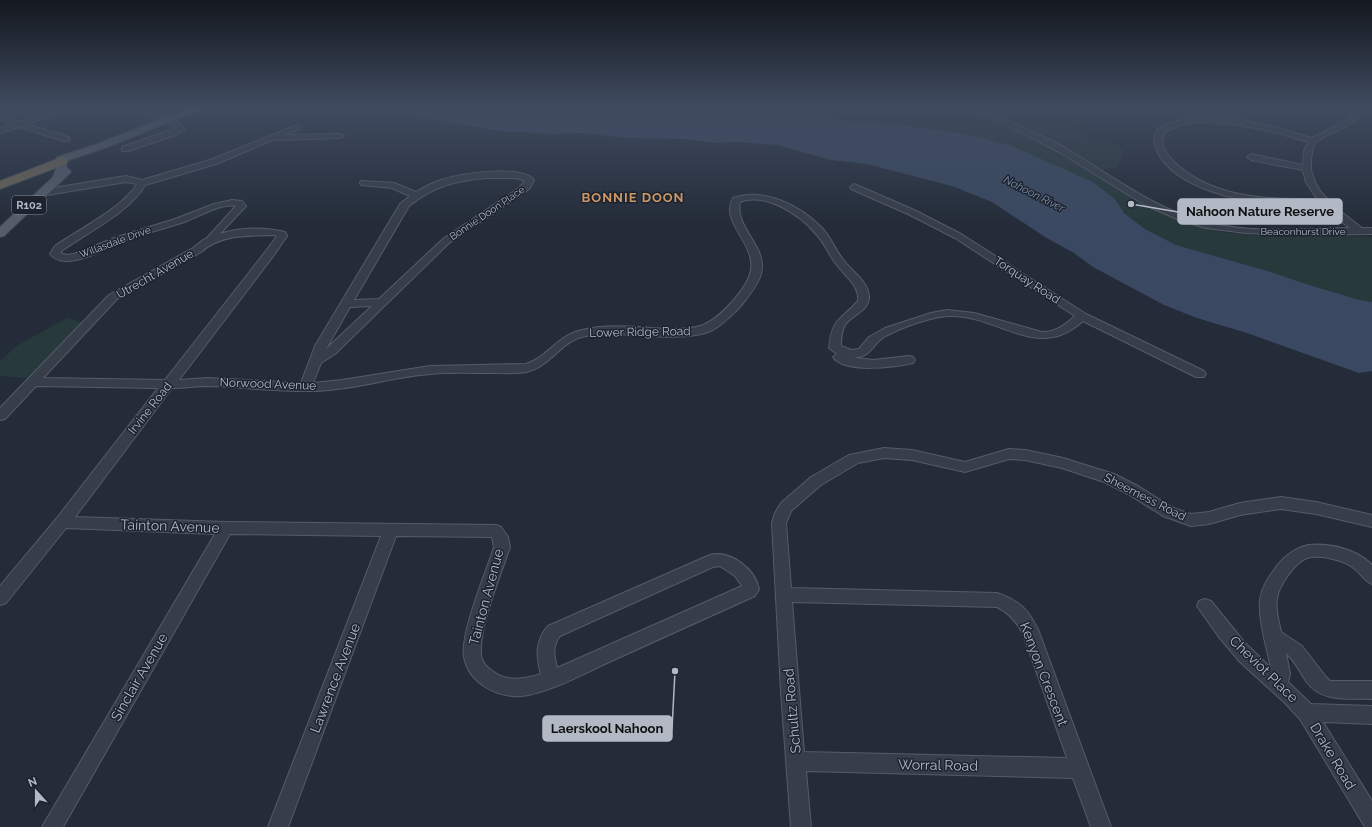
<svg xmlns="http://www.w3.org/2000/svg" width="1372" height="827" font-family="Raleway,sans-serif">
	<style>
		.green { fill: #27393b }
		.water { fill: #3a4961 }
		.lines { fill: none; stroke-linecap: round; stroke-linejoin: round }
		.minor-casing { stroke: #555c67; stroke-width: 2 }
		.major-casing { stroke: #404752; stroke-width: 2 }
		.highway-casing { stroke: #424954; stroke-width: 2 }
		.minor { fill: #373e4a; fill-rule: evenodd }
		.major { fill: #555d6a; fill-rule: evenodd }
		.highway { fill: #6f6655; fill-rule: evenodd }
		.labels { text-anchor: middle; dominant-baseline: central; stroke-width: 3; stroke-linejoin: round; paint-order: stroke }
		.far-street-label { font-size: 10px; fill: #b2b9c5; stroke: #1c232e }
		.far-water-label { font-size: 11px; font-style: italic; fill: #7c8eab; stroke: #1c232e }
		.shield { fill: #1c232e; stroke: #858c98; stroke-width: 1 }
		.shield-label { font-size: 11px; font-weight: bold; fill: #b2b9c5 }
		.street-label { font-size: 12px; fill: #b2b9c5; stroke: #1c232e }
		.far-district-label { font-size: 13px; font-weight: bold; letter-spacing: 1px; fill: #cc9666; stroke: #1c232e }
		.near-street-label { font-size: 14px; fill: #b2b9c5; stroke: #1c232e }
		.leader { fill: none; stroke: #b2b9c5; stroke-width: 1.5 }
		.callout-dot { fill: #b2b9c5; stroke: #1c232e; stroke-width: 1.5 }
		.callout { fill: #b2b9c5; stroke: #b2b9c5; stroke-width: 1.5 }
		.callout-label { font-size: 13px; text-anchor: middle; font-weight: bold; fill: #111 }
	</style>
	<rect width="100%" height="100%" fill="#242c39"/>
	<!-- green -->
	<path class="green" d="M582,108h385l101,50 82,50 33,14 39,10 54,5 31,-2 65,2v65l-16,-3 -53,-16 -32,-11 -95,-27 -31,-16 -21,-16 -8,-14 -104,-53 -41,-11 -59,-9 -186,-15z
		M983,108h114l13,6 -37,11c13,18 23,16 44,19l7,8 -7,15 -14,3 -57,-33z
		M67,318l16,5 -55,55 -28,-2v-15l18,-16z"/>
	<!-- water -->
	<path class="water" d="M392,108h190l144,3 186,15 59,9 41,11 81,36 23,18 8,13 21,16 31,16 95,27 32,11 53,16 16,3v69l-13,2 -112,-40 -50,-15 -33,-13 -71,-38 -19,-14 -29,-16 -53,-35 -40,-16 -85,-22 -36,-4 -54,-15 -41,-3 -18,1 -36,-4 -55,-1 -45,-5 -28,1 -56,-3 -85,-16z"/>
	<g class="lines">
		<defs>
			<path id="minor" d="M61,108h10l-44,16 42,13v4h-6l-43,-14 -20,6v-5l12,-4 -12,-4v-4l20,6z
				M128,108c20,0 44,4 57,21l-9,6 -48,16h-6v-4l54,-19 -13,-10 -35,-8z
				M971,108h9c28,14 59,25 87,41 45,27 87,60 139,73 46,12 97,7 144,6 -7,-5 -14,-10 -21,-16 -2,-2 -4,-6 -7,-7 -4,-2 -32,0 -39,-1 -39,-1 -107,-14 -126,-53 -4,-8 -5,-19 4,-24 47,-22 104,-3 151,11l35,-18 9,-8v-4h6l2,4 -11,11 -26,12 -13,9 -3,14v12l4,12 5,9 15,16 27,21h10v6l-84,1 -42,-2 -40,-5 -24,-7 -37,-16 -86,-53zM1197,122c38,0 74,8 111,20l-4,9 -1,14 -52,-11 -4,3 4,3 52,10 3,12 11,17c-51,1 -108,-1 -146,-40 -7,-8 -12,-18 -6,-27l15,-7z
				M297,125l4,2 -1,2 -16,6 56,-1 4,2 -4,2 -62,2 -3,-1 -59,25 -71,21c-14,26 -58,48 -82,65l-3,3 7,2 7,-1 43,-17 58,-18 39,-15 18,-4 10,1 4,5 -26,28c20,-7 45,-7 65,-2l2,4 -13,19 -95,125 28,-2 94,5 14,-37 85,-142 10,-8 -18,-8 -31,-3 -1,-2 1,-2 33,2 22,9c8,-5 16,-9 25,-12 19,-6 79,-16 93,0l-4,8 -5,4 -76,51 -114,111 -14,9 -8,20 29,-3 88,-14 96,-2c22,-7 30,-28 56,-34 28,-7 59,-2 88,-1 10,0 21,0 30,-3 13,-4 23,-14 32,-24 6,-7 13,-15 17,-25 13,-30 -31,-54 -16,-79 31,-11 68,8 90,31 9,10 13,23 22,33 8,10 23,20 24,34 1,15 -18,19 -24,29 -4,7 -4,15 -4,21l10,4 8,-1 10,-12 16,-9 46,-15 16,-3 27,3 68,19c14,0 23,-7 33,-16l-120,-78 -47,-24 -57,-25 -1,-2 4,-3 60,26 47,24 125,80 118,57 2,3 -2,3h-8l-113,-56c-46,42 -84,-7 -135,-5 -18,1 -48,12 -64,21 -14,9 -13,23 -35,20l24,3 36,-4 4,1 2,3 -2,3c-17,4 -69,11 -80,-6l4,-3 -8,-6c3,-30 11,-27 29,-47 2,-15 -13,-25 -21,-36 -8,-9 -12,-22 -21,-31 -16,-19 -50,-42 -76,-32 -6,27 31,46 20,75 -4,11 -13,21 -20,30 -8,8 -17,17 -27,23 -32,15 -90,-1 -127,6 -25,4 -35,31 -60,36 -11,2 -24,1 -35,1 -20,0 -41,-1 -61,1 -39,3 -76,16 -116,17 -35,1 -71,-4 -106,-5 -12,0 -24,2 -36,2l-97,129 151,5 270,3 5,2 7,10 2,10c-8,25 -35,88 -28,112 2,6 7,10 12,13 13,10 32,7 47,2 -5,-18 -6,-33 7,-48l162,-71c21,-5 45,14 49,34l-4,7c-49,22 -98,44 -146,66 -25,12 -61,31 -87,34 -25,2 -53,-13 -58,-39 -4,-24 22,-84 30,-110l-2,-10 -96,-1 -108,291h-20l113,-291 -151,-2 -167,293h-21l173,-293 -149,-6 -60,75 -6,2v-19l57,-68 101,-130 -122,-2 -31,33 -5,1v-12l109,-113 84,-47 10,-8 3,-1 30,-33c-15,-3 -34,9 -49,15 -20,7 -41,12 -61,19 -19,7 -39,21 -60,21 -7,0 -12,-2 -16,-7l5,-8c23,-16 69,-39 82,-62l-11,-2 -85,14 -4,-3 4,-3 85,-14 16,4 68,-20zM487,178h29l9,3 -6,7 -76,51 -64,60 -25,1 55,-94c23,-19 48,-26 78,-28zM274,235l3,1 -11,15 -101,129 -122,-2 74,-79 84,-47c20,-18 47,-16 73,-17zM372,306l-46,43 24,-42zM720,566l15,10 7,10 -185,82c-3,-12 -5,-22 3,-32l153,-69z
				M884,448l28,2 53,12 44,-13 16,1 38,8 51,16 24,12 35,22 18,6 18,-2 31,-9 41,-6 35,5 56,13v12l-56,-13 -35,-5 -41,6 -31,9 -18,2 -28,-10 -35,-22 -24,-12 -42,-14 -37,-8 -16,-1 -44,13 -53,-12 -28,-2 -26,5 -37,22 -30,26 -5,12 5,65 206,5c23,8 32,17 42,39l72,195h-20l-18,-49 -267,-7 5,56h-20l-10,-135 -9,-169 3,-10 6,-10 30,-26 38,-22zM792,602l205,5c12,6 20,15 26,27l44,124 -263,-6z
				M1308,545c22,-2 49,4 64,20v19c-7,-3 -10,-9 -16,-14 -4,-4 -10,-7 -16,-9 -9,-3 -23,-6 -33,-3 -12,4 -29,29 -30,41 -2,11 2,22 4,33l21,14 24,31 4,4h42v18c-23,-1 -51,4 -66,-18 -7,-10 -11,-20 -20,-28l4,21 -2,8 23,22 61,2v18l-49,-2 49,79v26h-7l-65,-108 -16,-17 -44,-40 -21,-25 -22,-31 2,-5 6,-2 6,2 34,42 26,25c-4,-19 -15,-56 -10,-73 2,-9 8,-18 13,-25 9,-13 19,-21 34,-25z"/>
			<path id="major" d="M189,108h12l-2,2 -94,38 -39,13 1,7 4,3 -1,2 -66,63 -4,1v-10l53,-50c5,-9 1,-15 4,-20l40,-13z"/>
			<path id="highway" d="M62,157l4,1 2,3 -2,3 -66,25v-8z"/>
		</defs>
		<!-- minor casing -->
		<use href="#minor" class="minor-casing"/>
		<!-- major casing -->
		<use href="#major" class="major-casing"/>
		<!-- highway casing -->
		<use href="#highway" class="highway-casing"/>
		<!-- minor -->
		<use href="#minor" class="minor"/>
		<!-- major -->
		<use href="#major" class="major"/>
		<!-- highway -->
		<use href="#highway" class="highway"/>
	</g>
	<!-- sky -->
	<linearGradient id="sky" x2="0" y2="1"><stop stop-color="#14181f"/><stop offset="0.48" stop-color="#3f4b5f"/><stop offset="1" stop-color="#3f4b5f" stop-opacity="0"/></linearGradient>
	<rect width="1372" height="223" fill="url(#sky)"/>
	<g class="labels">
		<!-- far-street labels -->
		<g class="far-street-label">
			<text transform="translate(487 213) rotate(-34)">Bonnie Doon Place</text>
			<text x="1303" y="231">Beaconhurst Drive</text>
			<text transform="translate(115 242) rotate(-20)">Willasdale Drive</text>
		</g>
		<!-- far-water labels -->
		<g class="far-water-label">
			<text transform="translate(1034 194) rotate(27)">Nahoon River</text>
		</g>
		<!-- shield labels -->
		<rect class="shield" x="12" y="196" width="34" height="18" rx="3"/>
		<g class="shield-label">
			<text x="29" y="205">R102</text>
		</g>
		<!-- street labels -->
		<g class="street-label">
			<text transform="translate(155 274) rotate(-30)">Utrecht Avenue</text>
			<text transform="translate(1027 280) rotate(33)">Torquay Road</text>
			<text transform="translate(640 332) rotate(-1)">Lower Ridge Road</text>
			<text transform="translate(268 384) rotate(2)">Norwood Avenue</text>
			<text transform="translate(150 408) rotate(-52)">Irvine Road</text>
			<text transform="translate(1145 497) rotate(27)">Sheerness Road</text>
		</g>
		<!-- far-district labels -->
		<g class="far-district-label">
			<text x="633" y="197">BONNIE DOON</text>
		</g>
		<!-- near-street labels -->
		<g class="near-street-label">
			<text transform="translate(170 526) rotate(2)">Tainton Avenue</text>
			<text transform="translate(486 597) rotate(-75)">Tainton Avenue</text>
			<text transform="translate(1264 669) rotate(44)">Cheviot Place</text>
			<text transform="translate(1044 674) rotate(69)">Kenyon Crescent</text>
			<text transform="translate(139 677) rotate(-60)">Sinclair Avenue</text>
			<text transform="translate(335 678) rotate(-69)">Lawrence Avenue</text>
			<text transform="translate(792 711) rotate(-95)">Schultz Road</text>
			<text transform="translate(1333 756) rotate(59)">Drake Road</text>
			<text transform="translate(938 765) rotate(1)">Worral Road</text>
		</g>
	</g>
	<!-- callouts -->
	<path class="leader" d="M1131 204L1178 212M675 671L672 729"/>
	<g class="callout-dot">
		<circle cx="1131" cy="204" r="4"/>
		<circle cx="675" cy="671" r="4"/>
	</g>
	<g class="callout">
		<rect x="1178" y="199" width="164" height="25" rx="4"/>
		<rect x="543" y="716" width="129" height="25" rx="4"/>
	</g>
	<g class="callout-label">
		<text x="1260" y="216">Nahoon Nature Reserve</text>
		<text x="607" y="733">Laerskool Nahoon</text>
	</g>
	<!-- north arrow -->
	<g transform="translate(36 791) rotate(339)" stroke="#1c232e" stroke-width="3" paint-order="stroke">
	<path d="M0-3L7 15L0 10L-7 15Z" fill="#b2b9c5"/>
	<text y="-6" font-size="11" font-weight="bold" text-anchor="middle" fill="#b2b9c5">N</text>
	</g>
</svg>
